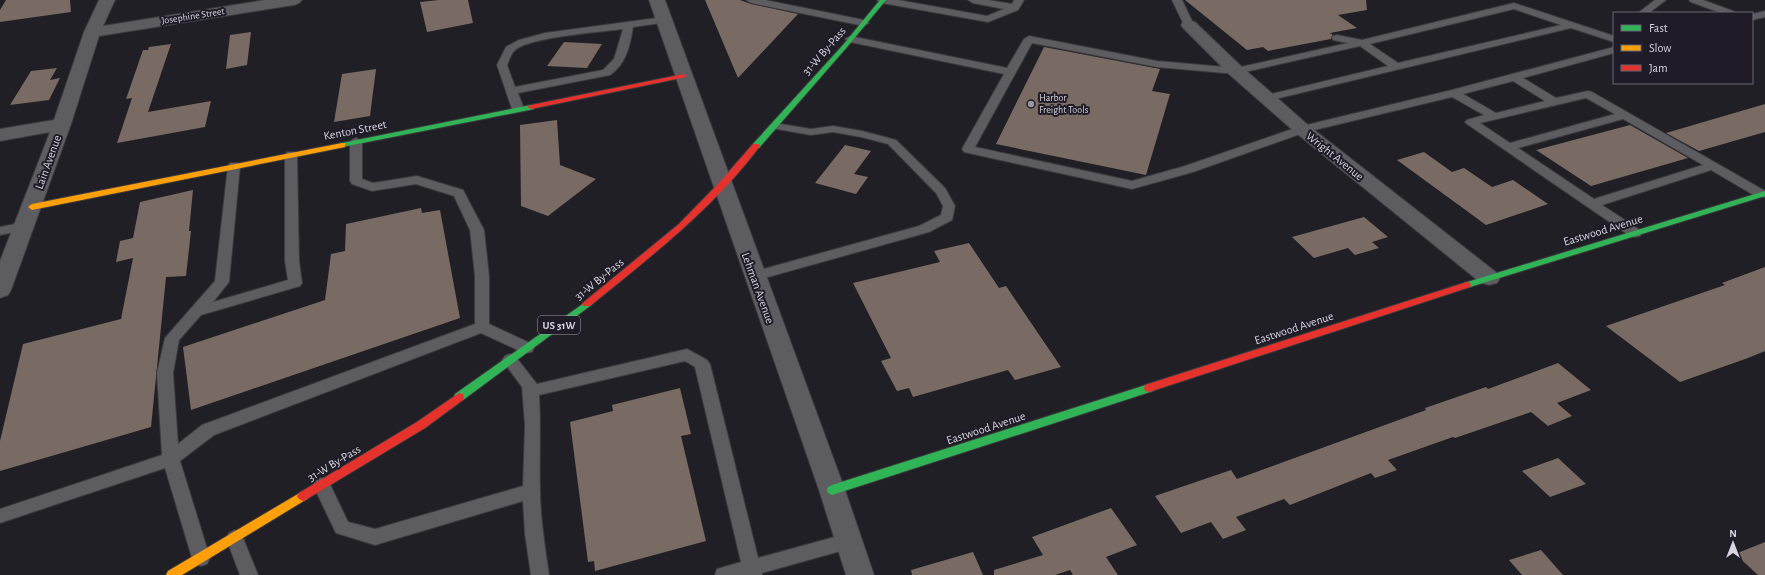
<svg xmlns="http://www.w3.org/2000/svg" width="1765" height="575" font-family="'Alegreya Sans',sans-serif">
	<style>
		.building { fill: #796b63 }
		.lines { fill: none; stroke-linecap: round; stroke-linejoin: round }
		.lane-casing { stroke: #3b3a3f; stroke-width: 2 }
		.street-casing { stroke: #3b3a3f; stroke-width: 2 }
		.fast-casing { stroke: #3b3a3f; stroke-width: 2 }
		.slow-casing { stroke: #3b3a3f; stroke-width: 2 }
		.jam-casing { stroke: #3b3a3f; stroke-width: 2 }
		.lane { fill: #5d5c60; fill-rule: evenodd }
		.street { fill: #5d5c60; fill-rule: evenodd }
		.fast { fill: #30b455; fill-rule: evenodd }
		.slow { fill: #ff9f0a; fill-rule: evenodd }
		.jam { fill: #e5322d; fill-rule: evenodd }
		.poi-dot { fill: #97959d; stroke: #1f1c28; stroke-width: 1.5 }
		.labels { text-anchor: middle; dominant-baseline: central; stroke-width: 4; stroke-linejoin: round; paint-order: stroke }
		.far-street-label { font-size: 10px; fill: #d7d5dd; stroke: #1f1c28 }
		.far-poi-label { font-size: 10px; fill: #d7d5dd; stroke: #1f1c28; text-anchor: start }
		.shield { fill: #1f1c28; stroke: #a09ea7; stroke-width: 1 }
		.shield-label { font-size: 11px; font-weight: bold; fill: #d7d5dd }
		.street-label { font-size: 12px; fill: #d7d5dd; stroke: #1f1c28 }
	</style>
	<rect width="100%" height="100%" fill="#201f25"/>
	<!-- building -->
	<path class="building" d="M6,0h64l1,12 -71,10v-12z
		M439,0h29l5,23 -46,9 -7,-30z
		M705,0h35l11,4 47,10 -60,64z
		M1185,0h181l1,10 -29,5 19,13 -27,5 3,2 -2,4 -63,12 -5,-4 -16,3z
		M251,32l-4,33 -21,4 4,-34z
		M564,42l38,2 -15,24 -40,-2z
		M171,44l-23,68 63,-11 -6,26 -88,16 15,-45 -6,1 17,-49h5l1,-3z
		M1044,47l116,22 -8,22 18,3 -24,81 -150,-31z
		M57,68l-7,12 10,-2 -11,22 -39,5 21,-34z
		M376,69l-6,47 -36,6 8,-48z
		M1765,104v28l-66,19 -33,-18z
		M557,120l3,45 36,14 -48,37 -27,-10 -1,-81z
		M1630,125l58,33 -97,28 -55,-36z
		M845,145l26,6 -17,23 14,3 -12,17 -41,-11z
		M1424,152l28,20 12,-4 28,19 21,-7 35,24 -62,21 -89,-65z
		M193,190l-4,41h2l-5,45 -20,1 -15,150 -151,44v-30l23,-97 98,-25 12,-61 -17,4 4,-21 13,-3 7,-36z
		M421,208l1,5 18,-3 20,108 -269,92 -8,-63 142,-47 6,-46 14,-3 1,-27z
		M1364,217l24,20 -16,5 7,6 -24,7 -7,-7 -34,10 -22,-21z
		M969,243l30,45 7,-2 55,81 -46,13 -7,-10 -95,27 -4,-9 -12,3 -16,-30 10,-3 -38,-75 87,-21 -6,-11z
		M1765,267v84l-17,7 -68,24 -74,-56 119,-41 -3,-2z
		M1558,363l33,27 -34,13 15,13 -24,10 -17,-14 -76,26 -2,-1 -65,23 9,10 -22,8 -4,-5 -81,32 -6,-6 -48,18 10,13 -23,9 -12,-17 -30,11 -26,-37 76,-26 6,9 189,-69 -1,-2 61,-21 2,2z
		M680,388l11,46 -10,2 25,105 -111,30 -1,-10 -6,1 -18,-140 43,-11 -1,-6z
		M1558,458l28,26 -36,13 -28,-26z
		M1111,508l26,37 -31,12 12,18h-45l-3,-5 -15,5h-61v-5l49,-15 -11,-18z
		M1765,542v33h-7l-23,-21z
		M1541,550l22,25h-41l-13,-15z
		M973,552l10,23h-71l-1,-5z"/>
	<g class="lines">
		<defs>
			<path id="lane" d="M746,0h19l99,20 5,3 -5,3 -113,-23z
				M877,0h21l89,16 17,-7 -31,-6 -5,-3h20l24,4 2,-4h10l-6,10 -30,12 -106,-19z
				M1172,0h10l12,25 -1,2h-8z
				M1655,0h11l-17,13h-11z
				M1689,0h14l30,11 2,2h-14l-30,-11z
				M1514,3l100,33v6l-43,-14 -304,73 -4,-1 -2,-2 2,-2 125,-30 -28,-20 -124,28 -79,-7 -125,-24 -57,104 157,34 53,-15 113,-39 154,-37 162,-43v6l-91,25 33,20 32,-7 4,1 173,99v6h-8l-46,-27 -109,35 38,25 2,3 -2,3 -5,1 -5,-1 -163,-112 -2,-2 2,-2 17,-5 -32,-18 -146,35 -113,40 -61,17 -168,-37 -2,-3 42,-75 -154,-32 -5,-3 5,-3 157,32 17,-29 5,-3 128,25 79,7 112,-25 -15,-3 -1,-2 1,-2 4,-1 25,5zM1514,9l47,16 -163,38 -28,-19zM1513,81l32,20 -49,12 -33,-19zM1586,98l29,16 -105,29 -30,-20zM1623,119l80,46 -109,34 -76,-51z
				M1765,11v6l-13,3v-6z
				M664,17l5,3 -1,2 -35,5c-3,19 -7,37 -23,48l-92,18 6,16 -6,3 -6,-3 -15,-44 9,-18 13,-7 26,-7zM623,29l-9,30 -11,11 -88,17 -8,-22c2,-4 4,-11 7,-14 13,-14 87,-19 109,-22z
				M775,123l36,6 22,-3 29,5 34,9 49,48 10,18 -3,14 -23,12 -175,49 -5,-2 -2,-3 2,-3 170,-47 22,-11 2,-9 -7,-13 -48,-49 -27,-7 -28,-5 -22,3 -40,-7 -2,-2z
				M356,138l4,2 2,2v37l11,4 44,-7 46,14 21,40 5,46v48l43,20 2,4 -2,4 -5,1 -5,-1 -41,-19 -267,102 -34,26 30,97 -3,6 -6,2 -6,-2 -3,-6 -27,-90 -165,55v-14l162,-54 -5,-82 8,-35 50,-57 13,-115 2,-3h8l2,3 -11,116 -16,20 75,-22 -3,-19v-106l2,-3h8l2,3 2,106 3,22 -2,3 -99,29 -22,25 -6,33 5,71 24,-19 273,-101v-48l-5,-46 -16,-34 -38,-12 -44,7 -20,-7 -2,-3v-39l2,-2z
				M25,222l5,1 2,3 -2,3 -30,6v-8z
				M687,349l20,11 3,4 48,194 91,-25 6,2 3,6 -3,6 -93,26v2h-47l2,-6 24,-7 -46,-195 -10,-6 -146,34c2,32 0,63 1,95 0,28 5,57 9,85h-18l-6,-41 -2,-33 -148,44 -39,-12 -23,-48 3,-5 6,-2 6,2 20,42 27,7 148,-43 2,-61 -3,-38 -17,-23 -3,-4 3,-4 5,-2 5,2 22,28z
				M235,530l6,3 17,42h-18l-14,-37 3,-5z"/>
			<path id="street" d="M99,0h16l-12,26 162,-26h37l-3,3 -5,2 -195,31 -28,88 -60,166 -3,5 -8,3v-37l50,-129 -50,9v-12l54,-9 30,-88z
				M649,0h16l180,490 29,85h-28l-27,-85z
				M1189,20l6,2 47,45 66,58 189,148 3,5 -3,5 -8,2 -8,-2 -185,-150 -66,-58 -47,-47 -2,-3 2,-3z"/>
			<path id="fast" d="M880,0h6l-39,47 -88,101h-6v-4l90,-99z
				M531,105h3v4l-192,38 -4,-2 4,-2z
				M1765,191v5l-295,91h-6l-1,-2 1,-2z
				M587,301l3,1 2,2 -2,2 -127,94 -4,1 -4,-1 -1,-3 1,-3z
				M1149,384l4,1 1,3 -1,3 -321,104 -4,-2 -1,-3 1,-3 4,-2z"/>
			<path id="slow" d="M342,143h3v4l-313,63 -4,-3 4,-3z
				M303,491l4,2 2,3 -2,3 -125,76h-16l2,-4z"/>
			<path id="jam" d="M684,74l2,1v2l-155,32 -4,-2 4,-2z
				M753,144h6l1,2c-47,63 -110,111 -170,160h-6l-2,-2 2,-2 95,-78 40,-41z
				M1467,282l3,1 1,2 -1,2 -321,105 -4,-1 -1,-3 1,-3z
				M459,393l4,1 1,3 -1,3 -38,28 -118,71 -4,2 -4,-2 -2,-3 2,-3 118,-71z"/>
		</defs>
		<!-- lane casing -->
		<use href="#lane" class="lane-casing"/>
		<!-- street casing -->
		<use href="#street" class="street-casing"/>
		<!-- fast casing -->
		<use href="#fast" class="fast-casing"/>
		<!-- slow casing -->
		<use href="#slow" class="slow-casing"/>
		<!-- jam casing -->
		<use href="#jam" class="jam-casing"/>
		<!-- lane -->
		<use href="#lane" class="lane"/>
		<!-- street -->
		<use href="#street" class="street"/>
		<!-- fast -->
		<use href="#fast" class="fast"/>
		<!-- slow -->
		<use href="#slow" class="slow"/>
		<!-- jam -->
		<use href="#jam" class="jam"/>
	</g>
	<!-- markers -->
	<circle class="poi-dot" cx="1031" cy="104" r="4"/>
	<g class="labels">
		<!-- far-street labels -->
		<g class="far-street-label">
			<text transform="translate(193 16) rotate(-9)">Josephine Street</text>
		</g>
		<!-- far-poi labels -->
		<g class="far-poi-label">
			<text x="1039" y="98">Harbor<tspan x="1039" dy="12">Freight Tools</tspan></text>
		</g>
		<!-- shield labels -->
		<rect class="shield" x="538" y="316" width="42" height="18" rx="3"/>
		<g class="shield-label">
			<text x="559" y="325">US 31W</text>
		</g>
		<!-- street labels -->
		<g class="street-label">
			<text transform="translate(824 51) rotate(-49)">31-W By-Pass</text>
			<text transform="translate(355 130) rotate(-11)">Kenton Street</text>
			<text transform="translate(1335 156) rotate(39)">Wright Avenue</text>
			<text transform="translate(48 162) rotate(-70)">Lain Avenue</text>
			<text transform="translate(1603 230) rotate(-17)">Eastwood Avenue</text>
			<text transform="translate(599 279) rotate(-39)">31-W By-Pass</text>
			<text transform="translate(758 288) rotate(70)">Lehman Avenue</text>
			<text transform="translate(1294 328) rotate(-18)">Eastwood Avenue</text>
			<text transform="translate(986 428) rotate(-18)">Eastwood Avenue</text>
			<text transform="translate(334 463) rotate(-31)">31-W By-Pass</text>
		</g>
	</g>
	<!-- legend -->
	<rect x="1613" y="12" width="140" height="72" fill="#1f1c28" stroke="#696670"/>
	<rect x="1621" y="25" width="20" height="6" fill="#30b455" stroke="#696670"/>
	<text x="1649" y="32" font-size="12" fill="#d7d5dd">Fast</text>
	<rect x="1621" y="45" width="20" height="6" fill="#ff9f0a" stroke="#696670"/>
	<text x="1649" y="52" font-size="12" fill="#d7d5dd">Slow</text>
	<rect x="1621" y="65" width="20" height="6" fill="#e5322d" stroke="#696670"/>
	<text x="1649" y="72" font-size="12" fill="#d7d5dd">Jam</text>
	<!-- north arrow -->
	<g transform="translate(1733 543)" stroke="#1f1c28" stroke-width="3" paint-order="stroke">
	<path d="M0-3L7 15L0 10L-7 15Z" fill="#d7d5dd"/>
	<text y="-6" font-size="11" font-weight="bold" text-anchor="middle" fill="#d7d5dd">N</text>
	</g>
</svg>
